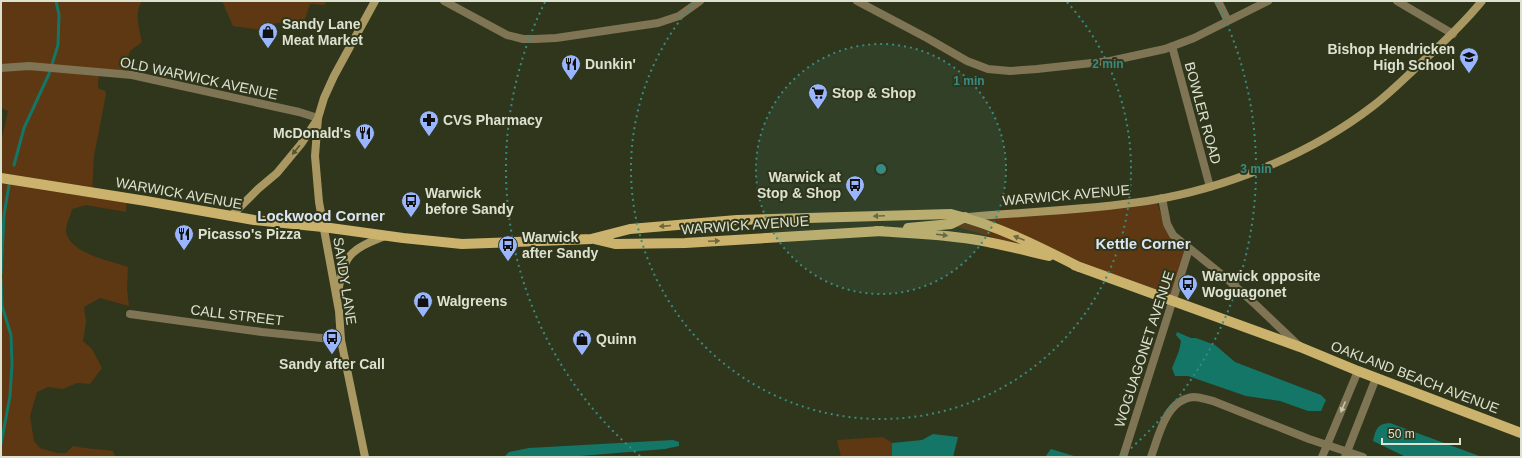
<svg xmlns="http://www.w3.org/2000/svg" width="1522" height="458" font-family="Helvetica,sans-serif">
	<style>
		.green { fill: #5d3812 }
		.water { fill: #147667 }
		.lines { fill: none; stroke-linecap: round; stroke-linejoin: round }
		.stream { stroke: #147667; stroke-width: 3 }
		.street { stroke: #7f7453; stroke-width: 8 }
		.secondary { stroke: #aa9863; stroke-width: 8 }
		.primary { stroke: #cbb36e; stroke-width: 10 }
		.oneway { fill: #555331 }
		.oneway2 { fill: #6e683c }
		.oneway3 { fill: #c5c6b1 }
		.ring { fill: none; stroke: #388b82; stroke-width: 2; stroke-dasharray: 2 4 }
		.labels { text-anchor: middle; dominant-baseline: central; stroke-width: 4; stroke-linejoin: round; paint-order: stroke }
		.poi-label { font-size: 14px; font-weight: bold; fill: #dce1d0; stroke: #30361b; text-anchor: start }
		.street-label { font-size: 14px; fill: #dce1d0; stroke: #30361b }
		.neighbourhood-label { font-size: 15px; font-weight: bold; fill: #dde4f1; stroke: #30361b }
		.centre { fill: #388b82; stroke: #30361b; stroke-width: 2 }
		.ring-label { font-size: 12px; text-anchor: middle; font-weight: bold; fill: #388b82; stroke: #30361b; stroke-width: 4; stroke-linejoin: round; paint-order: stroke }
	</style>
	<rect width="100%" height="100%" fill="#30361b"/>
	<!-- green -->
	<path class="green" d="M1,1h141c-8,12 -3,27 0,41l-12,9 -6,20h-25l-1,17 7,3 1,3 -12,62 -2,36 35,6 -1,14 -40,-7 -14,4c-1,6 -6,15 -6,21 1,23 45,31 62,37l-1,22 2,17 -29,-8 -16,9 2,15 -3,19 9,8 10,19 -12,16 -13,-1 -14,6 -15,-2 -11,5 -7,24 4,25 6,7 17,5h9l7,-7c13,3 26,3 40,5l2,6h-114v-315l7,-31 -7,-3z
		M222,1h104l-1,4 -15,-1 -10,30v-9l-6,-3 -19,1 -6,8 -36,-5z
		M1157,203l7,20 22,23 -13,54 -130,-48 -96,-28 7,-2z
		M883,437l9,6v14h-51l-4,-17z"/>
	<!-- water -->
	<path class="water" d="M1177,332l14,6h5l19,7 20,17 86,33 5,5 -5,11h-13l-28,-10 -34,-5 -58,-20h-13l-3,-8 7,-17 2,-10 -5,-6z
		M1390,423l92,34h-76l-33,-16c3,-12 4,-17 17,-18z
		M933,434l25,3 -5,20h-61v-14l30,-3z
		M673,440l6,2v4l-14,3 -97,8h-64l5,-5 20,-4z
		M1051,449l26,8h-32z"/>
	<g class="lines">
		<!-- stream -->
		<path class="stream" d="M14,165l10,-37 25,-54 9,-29 1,-30 -3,-14
			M1,275l3,-60 5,-30
			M1,279l1,27 9,29 1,29 -2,32 -9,48"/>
		<!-- street -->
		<path class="street" d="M444,1l63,34 16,4h12l21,-1 102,-15 21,-7 21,-15
			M857,1l70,37 40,23 21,8 22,2 27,-2 73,-8 55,-12 29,-11 74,-37
			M1218,1l10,20
			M1397,1l56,33
			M1172,46l38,141
			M1,68l28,-2 103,9 167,37 19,6
			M1162,198l5,26 6,11 53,43 30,27 43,41
			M130,314l132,18 79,8
			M1123,457l66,-208
			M1151,457c8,-22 15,-58 43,-60 6,0 13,3 19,4l96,38 54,18
			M1322,457l36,-86
			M1345,457l31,-79"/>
		<!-- secondary -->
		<path class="secondary" d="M231,216l27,-27 19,-16 24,-29 16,-24
			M967,217c60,-5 121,-7 180,-16 78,-12 164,-47 226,-95 18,-14 34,-30 50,-45 21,-19 41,-38 59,-60
			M338,293c6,-38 11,-43 47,-57
			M365,457l-24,-117 -2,-29 -20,-109 -4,-46 3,-38 6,-20 10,-22 41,-75"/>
		<!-- primary -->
		<path class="primary" d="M1,178l145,23 108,19 69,7 80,11 59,6 129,-5 39,-10 107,-9 214,-6c45,11 87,32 128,53
			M908,228l43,-4 14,-7
			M876,231c31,2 63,3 95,8 26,4 52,11 78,17
			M594,239l21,5 70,-1 197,-12
			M1074,265l226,82 58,24 163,62"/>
	</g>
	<!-- one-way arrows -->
	<defs><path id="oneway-solid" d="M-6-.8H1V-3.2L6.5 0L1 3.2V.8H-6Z"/></defs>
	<use class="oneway" href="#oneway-solid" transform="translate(296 150) rotate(129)"/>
	<g class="oneway2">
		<use href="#oneway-solid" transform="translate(879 216) rotate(178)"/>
		<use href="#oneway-solid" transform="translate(665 226) rotate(175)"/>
		<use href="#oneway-solid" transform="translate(942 235) rotate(7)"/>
		<use href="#oneway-solid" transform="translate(1019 238) rotate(-159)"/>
		<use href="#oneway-solid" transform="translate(714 241) rotate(-3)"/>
	</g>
	<use class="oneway3" href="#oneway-solid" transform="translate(1343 407) rotate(113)"/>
	<!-- distance rings -->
	<circle cx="881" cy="169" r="125" fill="#388b82" fill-opacity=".12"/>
	<g class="ring">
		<circle cx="881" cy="169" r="125"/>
		<path d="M1067 2A250 250 0 1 1 695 2"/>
		<path d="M640 456A375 375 0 0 1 545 2M1217 2A375 375 0 0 1 1122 456"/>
	</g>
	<!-- icons -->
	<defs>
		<symbol id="shop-pin" viewBox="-11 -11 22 30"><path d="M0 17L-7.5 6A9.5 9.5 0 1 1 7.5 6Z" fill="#98b5fd" stroke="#30361b"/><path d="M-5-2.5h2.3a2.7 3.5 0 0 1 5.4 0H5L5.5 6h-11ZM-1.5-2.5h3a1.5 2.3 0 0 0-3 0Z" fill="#111"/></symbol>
		<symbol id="school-pin" viewBox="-11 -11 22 30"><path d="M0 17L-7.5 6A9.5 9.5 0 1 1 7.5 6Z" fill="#98b5fd" stroke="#30361b"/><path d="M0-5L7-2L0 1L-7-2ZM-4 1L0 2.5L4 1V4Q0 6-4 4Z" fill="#111"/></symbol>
		<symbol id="restaurant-pin" viewBox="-11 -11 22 30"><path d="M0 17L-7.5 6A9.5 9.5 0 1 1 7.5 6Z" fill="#98b5fd" stroke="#30361b"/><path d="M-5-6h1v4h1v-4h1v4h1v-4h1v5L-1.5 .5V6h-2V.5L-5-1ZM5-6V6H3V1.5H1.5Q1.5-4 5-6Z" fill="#111"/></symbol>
		<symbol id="supermarket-pin" viewBox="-11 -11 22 30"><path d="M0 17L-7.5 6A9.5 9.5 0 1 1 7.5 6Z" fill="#98b5fd" stroke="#30361b"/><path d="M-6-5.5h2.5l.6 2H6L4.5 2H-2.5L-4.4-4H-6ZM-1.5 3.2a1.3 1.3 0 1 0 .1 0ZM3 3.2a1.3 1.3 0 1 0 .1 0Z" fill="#111"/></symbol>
		<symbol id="pharmacy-pin" viewBox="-11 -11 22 30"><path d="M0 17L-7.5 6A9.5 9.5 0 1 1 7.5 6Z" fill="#98b5fd" stroke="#30361b"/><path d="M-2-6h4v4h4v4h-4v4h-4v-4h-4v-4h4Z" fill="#111"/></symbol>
		<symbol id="bus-pin" viewBox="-11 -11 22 30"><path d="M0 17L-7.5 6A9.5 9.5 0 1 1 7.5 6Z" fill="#98b5fd" stroke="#30361b"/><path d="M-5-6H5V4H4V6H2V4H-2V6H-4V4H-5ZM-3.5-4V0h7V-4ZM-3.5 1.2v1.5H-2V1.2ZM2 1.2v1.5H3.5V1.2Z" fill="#111"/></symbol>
	</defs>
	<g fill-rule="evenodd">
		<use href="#shop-pin" x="257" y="21" width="22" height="30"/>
		<use href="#school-pin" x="1458" y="46" width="22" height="30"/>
		<use href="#restaurant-pin" x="560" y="53" width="22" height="30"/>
		<use href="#supermarket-pin" x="807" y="82" width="22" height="30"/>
		<use href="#pharmacy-pin" x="418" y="109" width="22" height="30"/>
		<use href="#restaurant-pin" x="354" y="122" width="22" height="30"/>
		<use href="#bus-pin" x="844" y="174" width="22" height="30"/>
		<use href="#bus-pin" x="400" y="190" width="22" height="30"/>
		<use href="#restaurant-pin" x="173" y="223" width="22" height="30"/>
		<use href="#bus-pin" x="497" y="234" width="22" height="30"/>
		<use href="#bus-pin" x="1177" y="273" width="22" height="30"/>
		<use href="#shop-pin" x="412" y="290" width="22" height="30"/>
		<use href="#bus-pin" x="321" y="327" width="22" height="30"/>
		<use href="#shop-pin" x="571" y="328" width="22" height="30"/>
	</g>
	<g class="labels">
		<!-- poi labels -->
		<g class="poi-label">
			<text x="282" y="24">Sandy Lane<tspan x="282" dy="16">Meat Market</tspan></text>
			<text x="1455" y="49" text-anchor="end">Bishop Hendricken<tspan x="1455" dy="16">High School</tspan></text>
			<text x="585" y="64">Dunkin'</text>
			<text x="832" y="93">Stop &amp; Shop</text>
			<text x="443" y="120">CVS Pharmacy</text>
			<text x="351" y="133" text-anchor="end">McDonald's</text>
			<text x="841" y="177" text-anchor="end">Warwick at<tspan x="841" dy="16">Stop &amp; Shop</tspan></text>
			<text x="425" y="193">Warwick<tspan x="425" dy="16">before Sandy</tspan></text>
			<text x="198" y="234">Picasso's Pizza</text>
			<text x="522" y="237">Warwick<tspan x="522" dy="16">after Sandy</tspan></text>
			<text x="1202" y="276">Warwick opposite<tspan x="1202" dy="16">Woguagonet</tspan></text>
			<text x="437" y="301">Walgreens</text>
			<text x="596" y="339">Quinn</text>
			<text x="332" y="364" text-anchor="middle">Sandy after Call</text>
		</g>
		<!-- street labels -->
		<g class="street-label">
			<text transform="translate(199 78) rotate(12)">OLD WARWICK AVENUE</text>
			<text transform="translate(1203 113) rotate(75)">BOWLER ROAD</text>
			<text transform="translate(179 193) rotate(10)">WARWICK AVENUE</text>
			<text transform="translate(1066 195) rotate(-5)">WARWICK AVENUE</text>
			<text transform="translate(745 225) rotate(-4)">WARWICK AVENUE</text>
			<text transform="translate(345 281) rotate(81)">SANDY LANE</text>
			<text transform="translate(237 315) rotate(7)">CALL STREET</text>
			<text transform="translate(1144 349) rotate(-72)">WOGUAGONET AVENUE</text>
			<text transform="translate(1415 377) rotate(21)">OAKLAND BEACH AVENUE</text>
		</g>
		<!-- neighbourhood labels -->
		<g class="neighbourhood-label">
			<text x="321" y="215">Lockwood Corner</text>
			<text x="1143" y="243">Kettle Corner</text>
		</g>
	</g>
	<circle cx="881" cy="169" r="6" class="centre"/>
	<g class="ring-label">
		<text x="1108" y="68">2 min</text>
		<text x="969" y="85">1 min</text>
		<text x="1256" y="173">3 min</text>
	</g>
	<!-- border -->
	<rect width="1522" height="458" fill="none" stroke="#dce1d0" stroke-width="4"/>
	<!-- scale -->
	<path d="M1382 438v6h78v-6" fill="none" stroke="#dce1d0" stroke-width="2"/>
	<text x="1388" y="438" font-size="12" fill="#dce1d0" stroke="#30361b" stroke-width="3" paint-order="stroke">50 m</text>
</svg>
